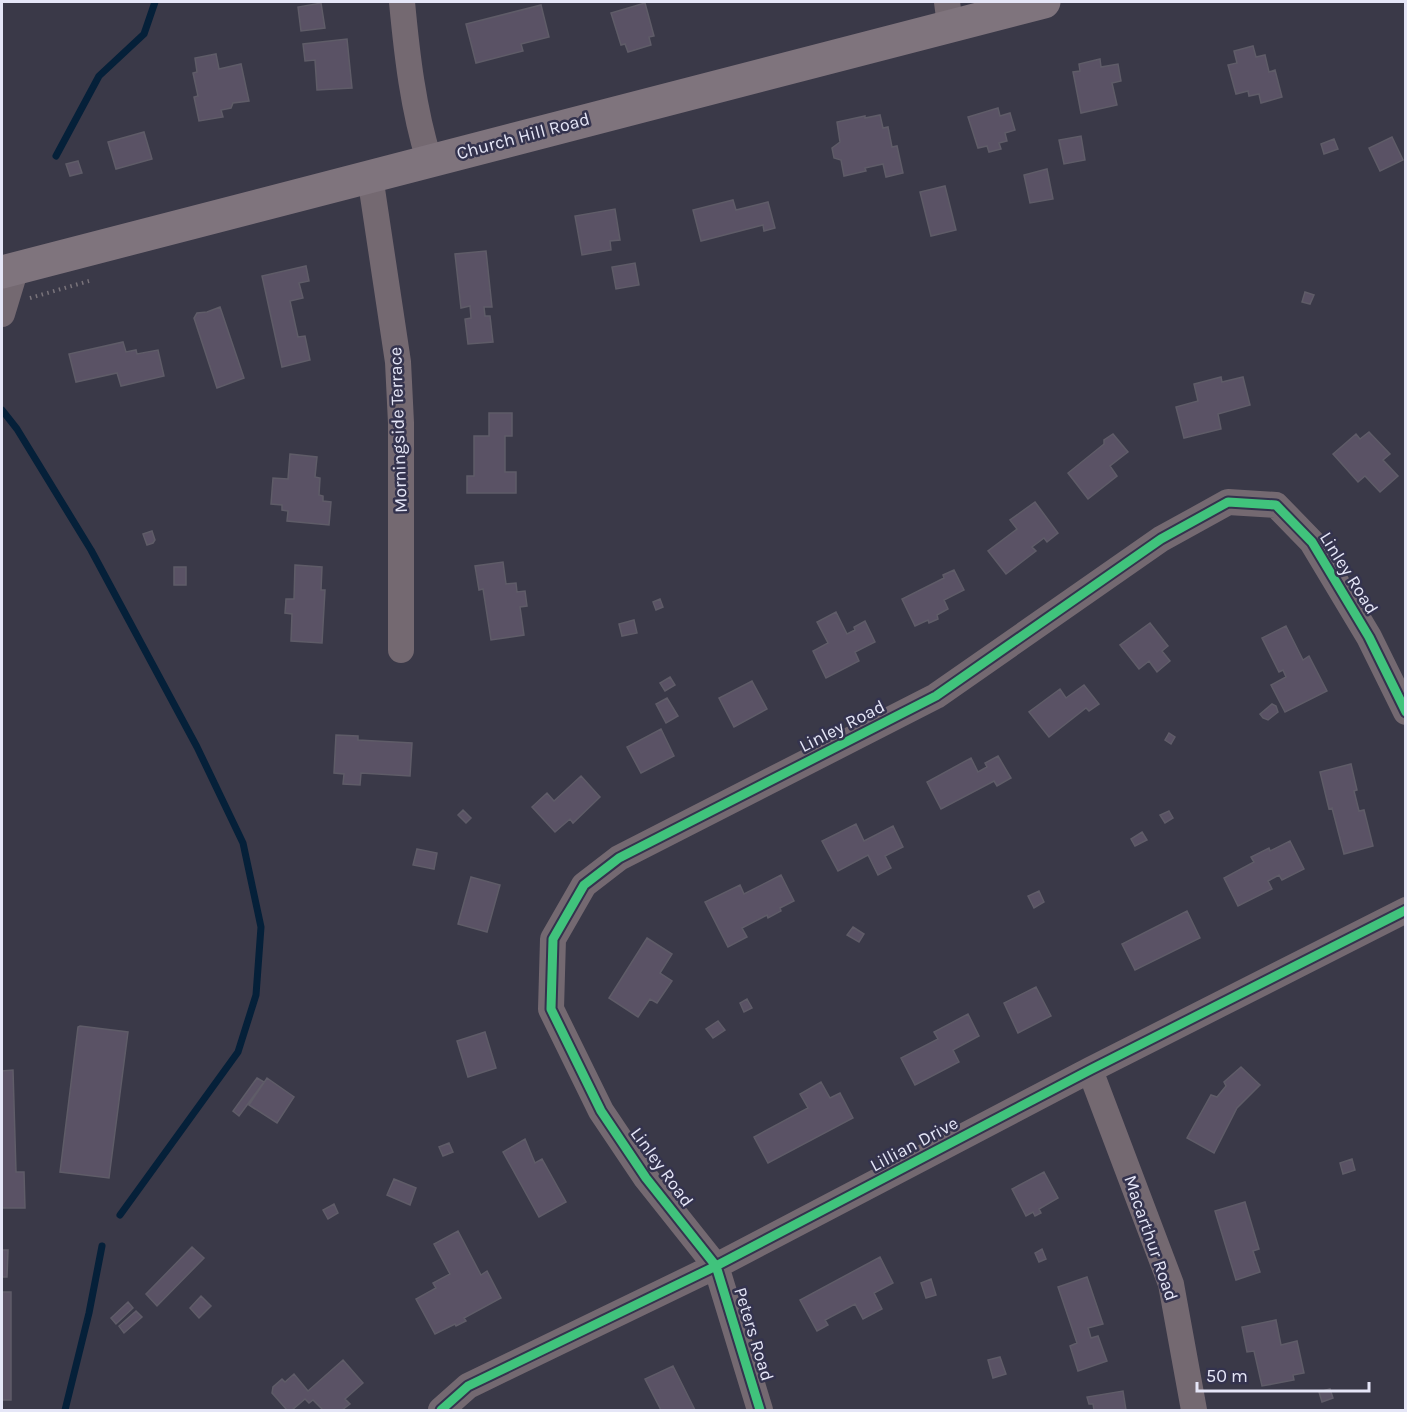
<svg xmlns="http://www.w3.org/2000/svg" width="1407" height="1412" font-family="Karla,sans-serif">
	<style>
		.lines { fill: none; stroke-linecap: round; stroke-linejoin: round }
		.stream { stroke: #052039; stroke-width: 7 }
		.building { fill: #5a5265; stroke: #5f5c68; stroke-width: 1.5 }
		.path { stroke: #7a747b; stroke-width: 4; stroke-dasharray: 1.5 4.5; stroke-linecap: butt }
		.minor { stroke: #746971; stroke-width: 26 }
		.major { stroke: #7f747d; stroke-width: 33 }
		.cycleway-casing { stroke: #34334e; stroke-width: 13 }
		.cycleway { stroke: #40c37c; stroke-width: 9 }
		.labels { text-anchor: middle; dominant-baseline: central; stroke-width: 5; stroke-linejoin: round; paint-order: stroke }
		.street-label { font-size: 18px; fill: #e5e6f7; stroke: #34334e }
	</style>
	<rect width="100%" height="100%" fill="#3a3948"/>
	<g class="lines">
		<!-- stream -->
		<path class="stream" d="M56,156l43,-80 45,-42 11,-32
			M2,410l15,19 74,121 106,197 46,96 18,84 -5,68 -18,57 -118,163
			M65,1410l24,-97 13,-67"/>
	</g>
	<!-- building -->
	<path class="building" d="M321,3l4,25 -24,3 -3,-24z
		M645,3l9,33 -5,1 2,8 -23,7 -3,-8 -4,1 -10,-32z
		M541,5l8,32 -28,7 2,7 -47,12 -10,-39z
		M347,39l5,49 -35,2 -2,-30 -10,1 -2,-17z
		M1253,46l3,11 9,-2 4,17 6,-2 7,27 -21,6 -2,-9 -10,2 -1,-5 -12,3 -8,-29 9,-2 -3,-12z
		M216,54l3,15 22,-5 8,37 -16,2 -2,5 -10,2 2,7 -24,4 -5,-24 4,-1 -5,-23 4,-1 -2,-14z
		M1100,59l1,8 17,-3 3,17 -9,2 5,22 -36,8 -8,-41 7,-1 -1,-7z
		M998,108l2,8 10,-3 5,17 -10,3 2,8 -8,2 2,6 -12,3 -2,-6 -9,2 -10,-31z
		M880,115l3,13 5,-1 4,20 5,-1 6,27 -17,4 -3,-13 -18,4 1,3 -22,5 -3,-16 -7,-2 -2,-10 8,-6 -3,-20 28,-6v2z
		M144,132l8,27 -36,10 -8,-27z
		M1081,136l4,24 -21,4 -5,-24z
		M1392,137l11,23 -23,11 -11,-23z
		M1334,139l4,10 -14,5 -3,-10z
		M78,161l4,12 -12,3 -4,-12z
		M1047,169l6,30 -23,4 -6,-28z
		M945,186l11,44 -25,6 -11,-44z
		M733,200l3,10 32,-8 7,26 -11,3 -1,-6 -62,16 -8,-31z
		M615,209l5,31 -10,1 1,9 -29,5 -7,-39z
		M486,251l6,56h-8l1,9h5l3,26 -25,2 -3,-25 6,-1 -1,-12 -9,2 -6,-54z
		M635,263l4,22 -23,4 -4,-22z
		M306,266l3,15 -10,2 4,15 -13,3 8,36 7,-1 5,24 -28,7 -20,-91z
		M1305,292l9,3 -4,9 -8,-2z
		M220,307l24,71 -27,10 -23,-70 3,-5 10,-1z
		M123,342l3,10 10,-2 1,4 21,-4 6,26 -43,10 -4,-13 -41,9 -7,-28z
		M1221,377l1,5 21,-5 7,28 -32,9 3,15 -37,9 -8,-31 22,-6 -4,-17z
		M489,413h23v23h-7v36h11v21h-49v-17h7v-40h15z
		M1369,432l21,22 -7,6 15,16 -18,16 -15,-16 -7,6 -25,-28 23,-20 4,5z
		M1113,434l15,18 -18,14 7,10 -29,23 -20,-26 36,-29v-4z
		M290,454l27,3 -2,20 5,1 -1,17 4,1v5l8,1 -2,23 -42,-4 1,-10 -6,-1v-5l-11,-1 2,-26 15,1z
		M1035,502l23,31 -11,9 -3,-4 -12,9 4,4 -30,23 -18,-23 29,-22 -7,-9z
		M152,531l3,9 -2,3 -6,2 -4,-11z
		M503,562l3,22 10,-1 1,9 8,-1 2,15 -7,1 4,28 -33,5 -8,-51 -4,1 -4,-24z
		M295,565l27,2 -1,23h4l-3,53 -31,-2 1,-27 -7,-1 1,-14h8z
		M174,567h12v18h-12z
		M954,570l10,20 -20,10 4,9 -11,6 1,4 -9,4 -1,-3 -13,6 -13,-27 42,-21 -1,-3z
		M660,599l3,8 -7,3 -3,-8z
		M836,612l11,22 8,-4 -1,-3 11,-6 10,21 -20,10 4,9 -33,17 -13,-27 15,-8 -11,-21z
		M634,620l3,13 -15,3 -3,-12z
		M1150,623l18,23 -6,5 8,10 -13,11 -8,-11 -10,8 -19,-24z
		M1286,626l17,34 6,-4 18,35 -42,21 -14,-27 15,-8 -3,-7 -4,2 -17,-34z
		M670,677l5,8 -10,6 -5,-8z
		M752,681l15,28 -33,18 -15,-29z
		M1084,685l15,19 -10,7 -3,-3 -37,29 -20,-25 31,-23 6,9z
		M667,698l11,18 -12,7 -10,-19z
		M1272,704l4,2 2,6 -10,8 -5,-2 -3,-4z
		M661,729l13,27 -33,17 -14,-26z
		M1169,733l6,4 -4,7 -6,-4z
		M336,735l22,1v4l54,3 -2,33 -49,-3 -1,12 -17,-1 1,-10 -10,-1z
		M998,756l13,22 -14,8 -3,-5 -53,28 -14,-27 44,-24 7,14 9,-5 -2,-4z
		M1351,764l6,26 -3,1 5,20 5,-1 9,36 -29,8 -12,-46 -3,1 -9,-37z
		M581,776l19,21 -27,26 -3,-4 -15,13 -23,-25 15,-14 7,8z
		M463,810l8,8 -5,5 -8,-8z
		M1169,811l4,7 -8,5 -5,-8z
		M856,824l8,17 29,-15 10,21 -18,9 6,12 -13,7 -10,-20 -30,16 -16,-30z
		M1142,832l5,8 -12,6 -4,-7z
		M1290,841l14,28 -22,11 -3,-5 -11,6 4,8 -34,17 -14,-28 30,-16 -3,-5 18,-9 1,3z
		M417,849l20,4 -3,16 -21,-4z
		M781,875l13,26 -14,7 1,3 -13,7 -1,-3 -25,13 5,9 -19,10 -23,-45 35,-17 4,9z
		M471,877l29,8 -13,47 -29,-8z
		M1039,891l5,11 -10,6 -6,-12z
		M1187,911l13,27 -65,32 -13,-26z
		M853,927l11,7 -5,8 -12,-7z
		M647,938l25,16 -12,19 12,8 -15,22 -7,-4 -12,18 -29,-19z
		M1036,987l15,29 -33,17 -14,-30z
		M747,999l5,9 -8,4 -4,-9z
		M968,1014l11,22 -26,14 6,12 -44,23 -14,-27 37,-19 -4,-7z
		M718,1021l7,9 -12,8 -7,-9z
		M80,1026l48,6 -19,146 -49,-6 18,-145z
		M485,1032l11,36 -28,9 -11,-36z
		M1241,1067l19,18 -23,23 -23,45 -27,-15 24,-43 6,2 9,-11 -2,-4z
		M13,1070l3,102h8l1,36h-23v-137z
		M257,1078l7,4 -25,34 -6,-5z
		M267,1078l27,19 -17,26 -28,-18z
		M821,1082l9,16 10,-5 13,25 -85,45 -14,-26 54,-29 -8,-14z
		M525,1139l10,24 7,-4 24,43 -27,15 -36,-65z
		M449,1143l4,9 -10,4 -4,-9z
		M1352,1159l3,11 -12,4 -3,-11z
		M1044,1172l14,26 -19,11 2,4 -6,3 -2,-4 -7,4 -14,-27z
		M394,1179l22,9 -6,17 -23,-10z
		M1245,1202l14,47 -6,2 7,21 -24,8 -21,-69z
		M334,1204l4,9 -10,6 -5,-9z
		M458,1231l23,44 6,-4 14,27 -37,20 2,3 -10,5 -1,-2 -20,10 -19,-35 20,-11 -3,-5 17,-9 -16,-30z
		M192,1247l12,11 -47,48 -11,-12z
		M1042,1249l4,10 -7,3 -4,-9z
		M2,1250h6l-1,27h-5z
		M880,1257l13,26 -19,10 8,16 -19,10 -8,-15 -30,16 3,5 -11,6 -17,-31z
		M1087,1277l16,47 -15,4 3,10 7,-2 9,25 -29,10 -8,-25 7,-3 -19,-56z
		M931,1279l5,16 -10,3 -5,-15z
		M2,1292h9v108h-9z
		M201,1296l10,10 -12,12 -9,-10z
		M128,1302l5,6 -17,16 -5,-6z
		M136,1311l6,6 -18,16 -5,-7z
		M1276,1320l5,25 16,-4 7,32 -11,2 1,5 -32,6 -8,-35 -7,1 -5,-25z
		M1000,1357l6,17 -13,4 -5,-18z
		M343,1360l20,23 -18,16 5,5 -8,6h-19l-10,-10 -4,3 -4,-4 -13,11h-5l-15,-17 1,-6 9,-8 3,3 9,-8 14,17z
		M673,1366l22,44h-34l-16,-31z
		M1330,1389l3,9 -11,4 -3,-10z
		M1123,1391l3,19h-32l-1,-6h-4l-2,-7z"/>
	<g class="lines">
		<!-- path -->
		<path class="path" d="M30,298l59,-17"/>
		<!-- minor -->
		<path class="minor" d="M402,2c5,53 11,106 27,158
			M947,2l3,23
			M370,176l28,186 3,61v227
			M2,314l14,-46
			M1090,1070l81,214 23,126
			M441,1410l27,-24 248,-120 374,-196 316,-160
			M760,1410l-44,-144 -70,-88 -45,-67 -50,-102 2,-70 31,-54 35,-27 317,-162 225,-157 67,-37 48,3 36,37 57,95 37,75"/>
		<!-- major -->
		<path class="major" d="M2,272l1042,-270"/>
		<defs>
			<path id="cycleway" d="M441,1410l27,-24 248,-120 374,-196 316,-160
				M760,1410l-44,-144 -70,-88 -45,-67 -50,-102 2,-70 31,-54 35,-27 317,-162 225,-157 67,-37 48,3 36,37 57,95 37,75"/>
		</defs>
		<!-- cycleway casing -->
		<use href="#cycleway" class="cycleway-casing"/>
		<!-- cycleway -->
		<use href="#cycleway" class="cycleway"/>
	</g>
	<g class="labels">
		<!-- street labels -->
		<g class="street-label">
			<text transform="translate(523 136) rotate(-15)">Church Hill Road</text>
			<text transform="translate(398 430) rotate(-92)">Morningside Terrace</text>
			<text transform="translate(1349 573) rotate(58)">Linley Road</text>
			<text transform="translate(842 726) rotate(-27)">Linley Road</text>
			<text transform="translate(914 1144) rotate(-28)">Lillian Drive</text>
			<text transform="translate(662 1167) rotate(54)">Linley Road</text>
			<text transform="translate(1151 1238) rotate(71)">Macarthur Road</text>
			<text transform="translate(754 1334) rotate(73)">Peters Road</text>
		</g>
	</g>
	<!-- border -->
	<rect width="1407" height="1412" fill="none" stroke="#e5e6f7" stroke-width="6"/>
	<!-- scale -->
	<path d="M1197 1382v9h172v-9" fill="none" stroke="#e5e6f7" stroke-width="3"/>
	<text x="1206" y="1382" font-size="18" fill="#e5e6f7" stroke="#34334e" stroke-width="4.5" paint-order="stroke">50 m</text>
</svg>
